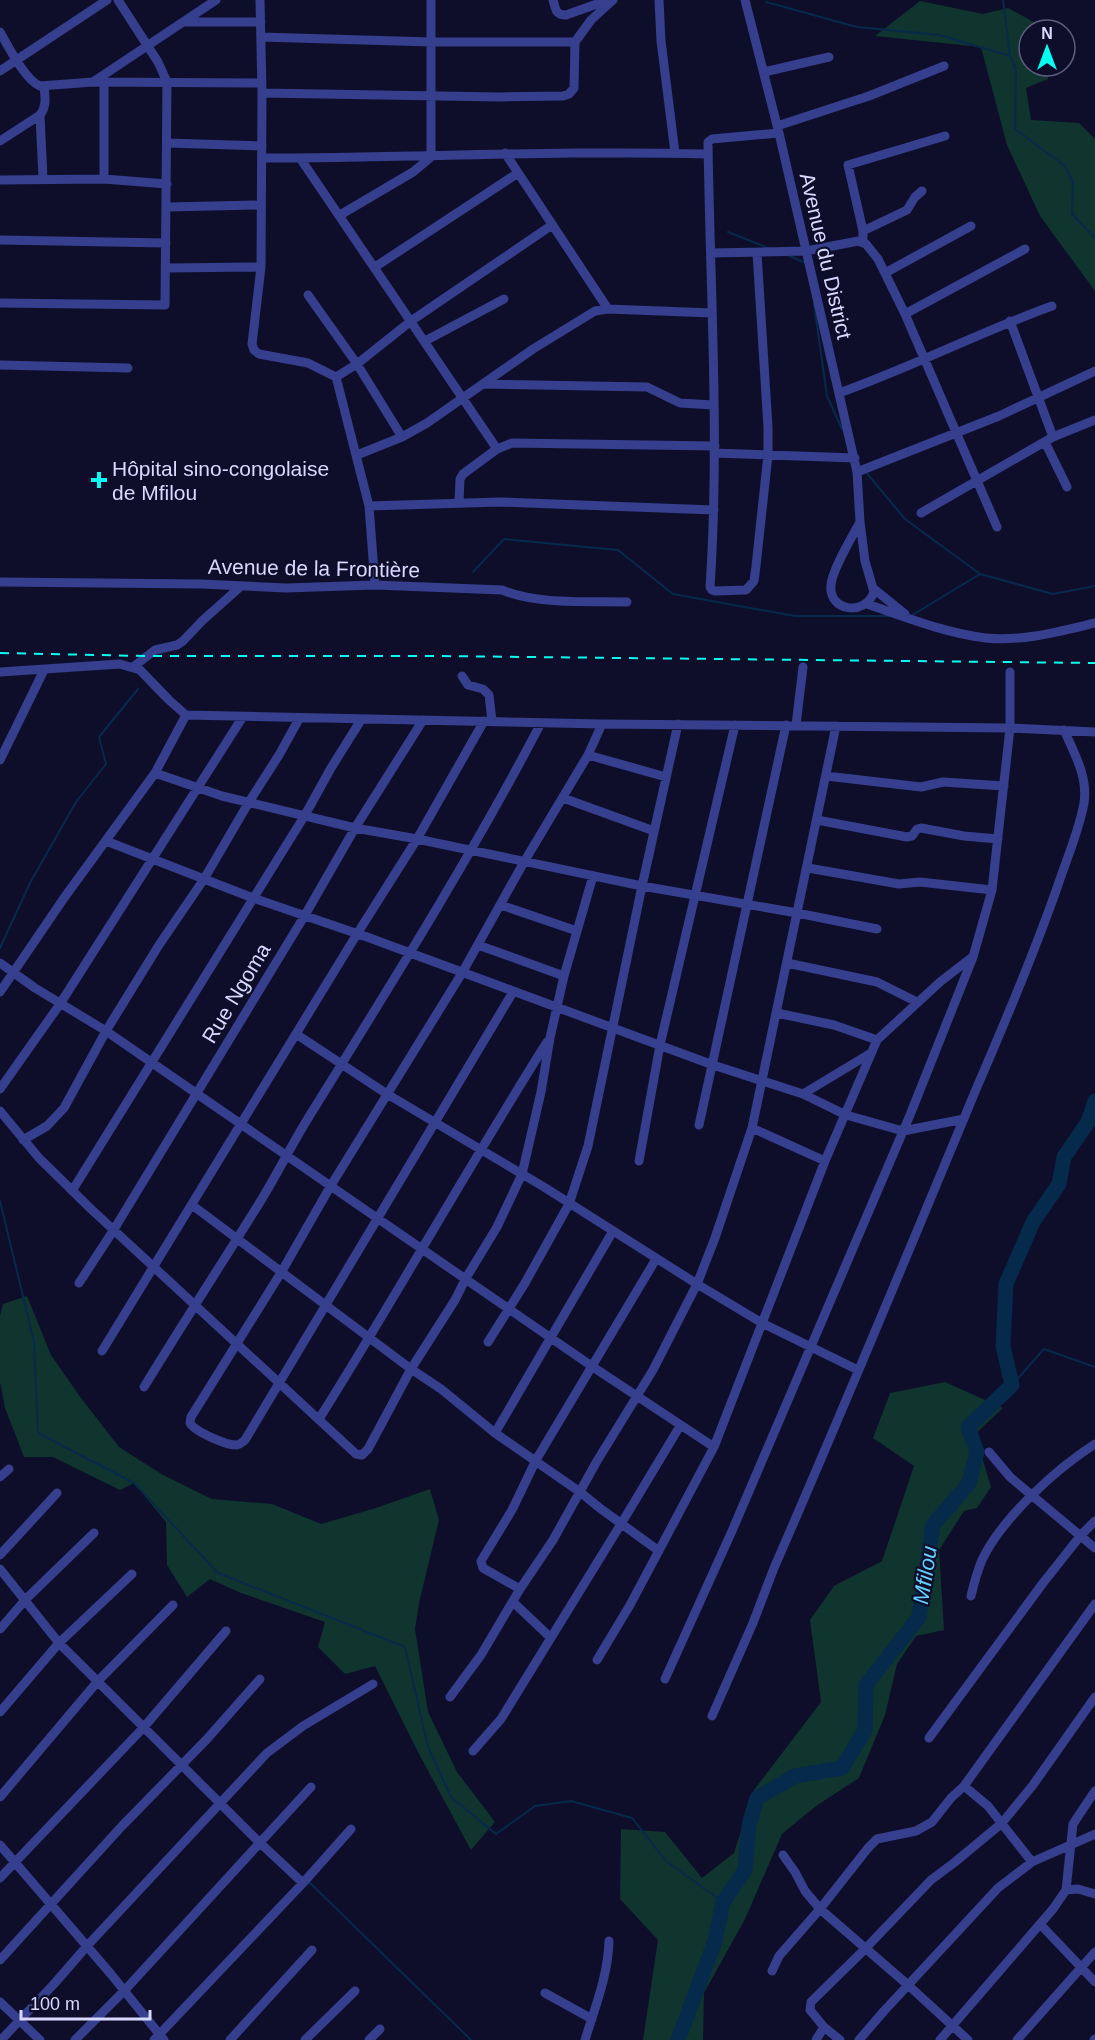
<svg xmlns="http://www.w3.org/2000/svg" width="1095" height="2040" font-family="Helvetica,sans-serif">
	<style>
		.green { fill: #10342e }
		.lines { fill: none; stroke-linecap: round; stroke-linejoin: round }
		.stream { stroke: #062a4b; stroke-width: 2 }
		.river { stroke: #062a4b; stroke-width: 15 }
		.street { stroke: #353f8d; stroke-width: 9 }
		.rail { stroke: #03fff1; stroke-width: 2; stroke-dasharray: 9 8; stroke-linecap: butt }
		.poi-dot { fill: #03fff1; stroke: #0e0e2a; stroke-width: 2 }
		.labels { text-anchor: middle; dominant-baseline: central; stroke-width: 4.5; stroke-linejoin: round; paint-order: stroke }
		.street-label { font-size: 21px; fill: #d7d9ff; stroke: #0e0e2a }
		.poi-label { font-size: 21px; fill: #d7d9ff; stroke: #0e0e2a; text-anchor: start }
		.water-label { font-size: 22px; font-style: italic; fill: #65d0ff; stroke: #0e0e2a }
	</style>
	<rect width="100%" height="100%" fill="#0e0e2a"/>
	<!-- green -->
	<path class="green" d="M920,1l63,13 25,-6 33,18 1,4h-13v36h18l1,13 -22,9 5,32 48,3 16,16v152l-55,-75 -33,-71 -26,-98 -106,-11z
		M27,1296l24,59 30,43 38,49 44,28 49,24 60,5 49,20 55,-16 54,-19 9,31 -20,83 -4,26 13,83 29,60 38,50 -24,28 -52,-96 -44,-88 -30,8 -27,-27 7,-25 -84,-29 -31,-14 -23,18 -20,-32 -1,-43 -32,-39 -14,7 -67,-33h-29l-19,-49 -5,-26v-66l3,-12z
		M945,1382l58,26 -28,26 16,53 -14,21 -13,3 -25,39 5,80 -28,6 -19,28 -12,51 -26,63 -43,28 -34,28 -37,85 -41,74 -1,47h-60l15,-100 -38,-41 1,-70 44,3 37,46 32,-25 20,-63 67,-88 -11,-82 24,-34 48,-25 32,-95 -41,-28 17,-45z"/>
	<g class="lines">
		<!-- stream -->
		<path class="stream" d="M1003,0l7,56 6,13 -1,60 50,37 8,16 -1,32 23,24
			M766,2l91,25 83,8 70,21
			M728,232l40,16
			M787,255l19,8
			M814,304l13,92 15,33
			M865,471l40,48 75,55 73,20 42,-8
			M473,572l31,-33 114,11 55,44 122,22h95
			M911,616l69,-42
			M0,948l30,-65 46,-81 30,-38 -7,-27 39,-48
			M0,1201l34,141 4,91 96,50 84,90 187,74 23,100 23,50 45,37 39,-28 36,-5 61,17 34,43 57,41
			M1012,1385l32,-36 51,18
			M309,1882l162,158"/>
		<!-- river -->
		<path class="river" d="M678,2040l37,-99 8,-39 22,-32 4,-45 8,-27 38,-22 47,-8 23,-38 1,-45 53,-68 14,-92 36,-42 8,-31 -9,-25 44,-42 -9,-39 3,-62 27,-62 26,-38 5,-27 24,-35 7,-21"/>
		<!-- street -->
		<path class="street" d="M260,0l2,93 -1,174 -9,77 2,6 5,4 49,9 28,14 33,129 6,79
			M553,0c3,9 2,15 13,15l42,-15
			M659,0l2,41 14,112
			M745,0l34,133 78,339 3,50 5,39 9,31c-9,25 -46,19 -43,-7 1,-15 21,-48 29,-63
			M183,22h78
			M0,32c8,14 25,48 40,54l53,-4 169,1
			M261,37l170,5h144
			M0,71l107,-71
			M764,72l65,-15
			M93,82l123,-82
			M104,82v97
			M262,93l237,4 64,-1 6,-2 5,-6 1,-46 16,-22 22,-20
			M40,115l3,64
			M777,126l92,-30 75,-30
			M0,141l40,-26c7,-9 5,-18 4,-29
			M167,143l95,3
			M505,153l103,156
			M262,158c149,0 297,-8 446,-4
			M300,158l197,291
			M0,180l104,-1 63,5
			M167,207l94,-2
			M340,215l73,-43 18,-15v-157
			M863,231l44,-21 8,-13 7,-6
			M0,240l166,3
			M863,242v-11l-15,-66 97,-29
			M711,253l95,-2 42,-8 10,-2 8,3 12,15 27,55 92,213
			M757,253l11,174v28l-12,111 -2,15 -8,9 -31,1 -3,-1 -2,-3c10,-148 0,-297 -2,-445l4,-3 67,-6
			M375,267l143,-94
			M166,268l95,-1
			M885,273l86,-47
			M308,295l49,69 45,73
			M0,303l165,2 2,-223 -9,-20 -40,-62
			M905,314l120,-65
			M1010,321l43,116
			M425,341l79,-42
			M0,365l128,3
			M336,377l21,-13 54,-43 141,-96
			M483,384l164,3 33,16 33,2
			M839,393c73,-26 141,-61 213,-87
			M1045,442l22,45
			M714,453l141,5
			M357,455l45,-18 25,-14 106,-74 62,-38 13,-2 104,4
			M857,472l142,-56 96,-45
			M459,502l1,-23 3,-5 34,-25 15,-6 203,3
			M369,506l131,-4 214,8
			M921,513l132,-76 42,-17
			M0,582l201,2 85,4 89,-3 127,5c36,15 86,11 125,12
			M874,589l31,25
			M867,604c38,13 78,29 119,34 35,4 75,-7 109,-15
			M133,667l22,-17 22,-5 6,-4 19,-20 38,-34
			M0,672l120,-8 20,6 29,30 17,15 416,9 408,4 85,4
			M462,676l6,9 15,4 6,6 3,26
			M796,725l7,-58
			M588,755l78,22
			M0,760l44,-90
			M155,773l67,23 133,32 62,11 225,47 155,27 80,16
			M826,776l95,11 22,-5 61,4
			M563,798l91,33
			M817,820l90,17 5,-1 5,-7 4,-1 43,8 34,3
			M106,841l147,57 114,39 346,128 90,29 43,21 57,16 61,-12
			M808,868l91,16 21,-2 72,8
			M501,905l76,26
			M478,945l86,31
			M0,963l35,25 71,43 487,336 121,80
			M787,963l90,19 40,20
			M0,992l64,-94 91,-125 31,-58
			M513,992l-268,448c-4,3 -4,4 -8,5 -10,1 -43,-14 -47,-22l1,-6 91,-146 48,-84 132,-214 62,-111 64,-107 14,-31
			M777,1013l57,12 43,15
			M296,1034l91,60 157,93 153,97 65,39 96,47
			M0,1089l60,-85 182,-286
			M803,1094l68,-41
			M0,1111l39,47 52,51 265,245 6,1 6,-6 43,-80 44,-69 11,-22 31,-51 25,-53 19,-82 9,-54 14,-62 29,-100
			M699,1125l87,-400
			M752,1128l73,33
			M23,1140l24,-14 17,-18 42,-77 53,-86 45,-66 45,-77 30,-47 20,-36
			M639,1161l21,-116 75,-320
			M72,1191l233,-376 26,-47 30,-48
			M192,1205l219,164 30,20 54,44 85,59 21,17 58,42
			M79,1283l34,-52 192,-316 50,-87 68,-108
			M488,1342l37,-59 44,-79 19,-58 54,-260 36,-162
			M102,1351l255,-417 60,-95 67,-118
			M144,1387c38,-62 78,-124 116,-185 19,-31 35,-64 55,-95 78,-126 157,-252 226,-384
			M319,1419c78,-124 149,-252 228,-377
			M495,1433l118,-202
			M989,1452l21,25 85,71
			M0,1477l9,-8
			M0,1555l57,-62
			M0,1569l59,74 200,199 44,41
			M520,1589l-37,-21 -2,-7 31,-51 24,-50 120,-201
			M971,1596c3,-13 6,-24 11,-36 20,-42 74,-91 113,-116
			M513,1602l38,36
			M0,1629l26,-30 68,-66
			M597,1660l33,-55 84,-158 111,-286 52,-121 63,-58 31,-24
			M665,1679l67,-148 178,-416 63,-158 19,-67 18,-162v-56
			M450,1697l31,-42 39,-66 33,-49 44,-79 56,-91 44,-86 18,-46 37,-110 84,-402
			M0,1712l59,-69 73,-69
			M712,1716l41,-93 21,-55c70,-160 136,-320 203,-481 29,-67 57,-133 81,-202 9,-27 21,-54 26,-82 4,-27 -10,-50 -20,-73
			M929,1738l114,-155 38,-48 14,-14
			M473,1751l28,-32 120,-195 59,-98
			M964,1786l24,20 44,56
			M0,1797l98,-116 75,-76
			M0,1845l110,128 54,67
			M783,1855l12,17 10,19 15,18 88,76 60,55
			M0,1878l144,-151 82,-96
			M1066,1890l12,-1 17,5
			M1040,1924l55,58
			M0,1960l122,-134 85,-87 53,-60
			M772,1971l7,-15 41,-47 48,-61 9,-9 39,-8 16,-9 19,-24 13,-12 131,-182
			M545,1993l47,26
			M0,2002l40,38
			M1,2040l53,-56 33,-38 180,-193 36,-27 70,-42
			M75,2040l50,-50 186,-203
			M154,2040l149,-157 48,-54
			M230,2040l82,-90
			M305,2040l50,-49
			M369,2040l11,-11
			M585,2040c10,-33 23,-64 24,-99
			M816,2040l8,-13
			M840,2040l-16,-13 -14,-17 1,-8 54,-53 66,-69 24,-18 47,-39 31,-38 62,-88
			M859,2040l25,-29 114,-123 34,-26 63,-28
			M940,2040l113,-131 13,-19 7,-66 22,-33
			M1017,2040l78,-88
			M1094,2040l1,-1"/>
		<!-- rail -->
		<path class="rail" d="M0,653l145,3h290l660,7"/>
	</g>
	<!-- markers -->
	<path class="poi-dot" d="M96 471h6v6h6v6h-6v6h-6v-6h-6v-6h6z"/>
	<g class="labels">
		<!-- street labels -->
		<g class="street-label">
			<text transform="translate(826 256) rotate(77)">Avenue du District</text>
			<text transform="translate(314 568) rotate(1)">Avenue de la Frontière</text>
			<text transform="translate(236 993) rotate(-59)">Rue Ngoma</text>
		</g>
		<!-- poi labels -->
		<g class="poi-label">
			<text x="112" y="468">Hôpital sino-congolaise<tspan x="112" dy="24">de Mfilou</tspan></text>
		</g>
		<!-- water labels -->
		<g class="water-label">
			<text transform="translate(925 1575) rotate(-81)">Mfilou</text>
		</g>
	</g>
	<!-- north arrow -->
	<g transform="translate(1047 48)"><circle r="28" fill="#0e0e2a" stroke="#5e5f7f" stroke-width="1.5"/>
	<path d="M0-4.5L10 22L0 15L-10 22Z" fill="#03fff1"/>
	<text y="-9" font-size="16" font-weight="bold" text-anchor="middle" fill="#d7d9ff">N</text>
	</g>
	<!-- scale -->
	<path d="M21 2010v9h129v-9" fill="none" stroke="#d7d9ff" stroke-width="3"/>
	<text x="30" y="2010" font-size="18" fill="#d7d9ff" stroke="#0e0e2a" stroke-width="4.5" paint-order="stroke">100 m</text>
</svg>
